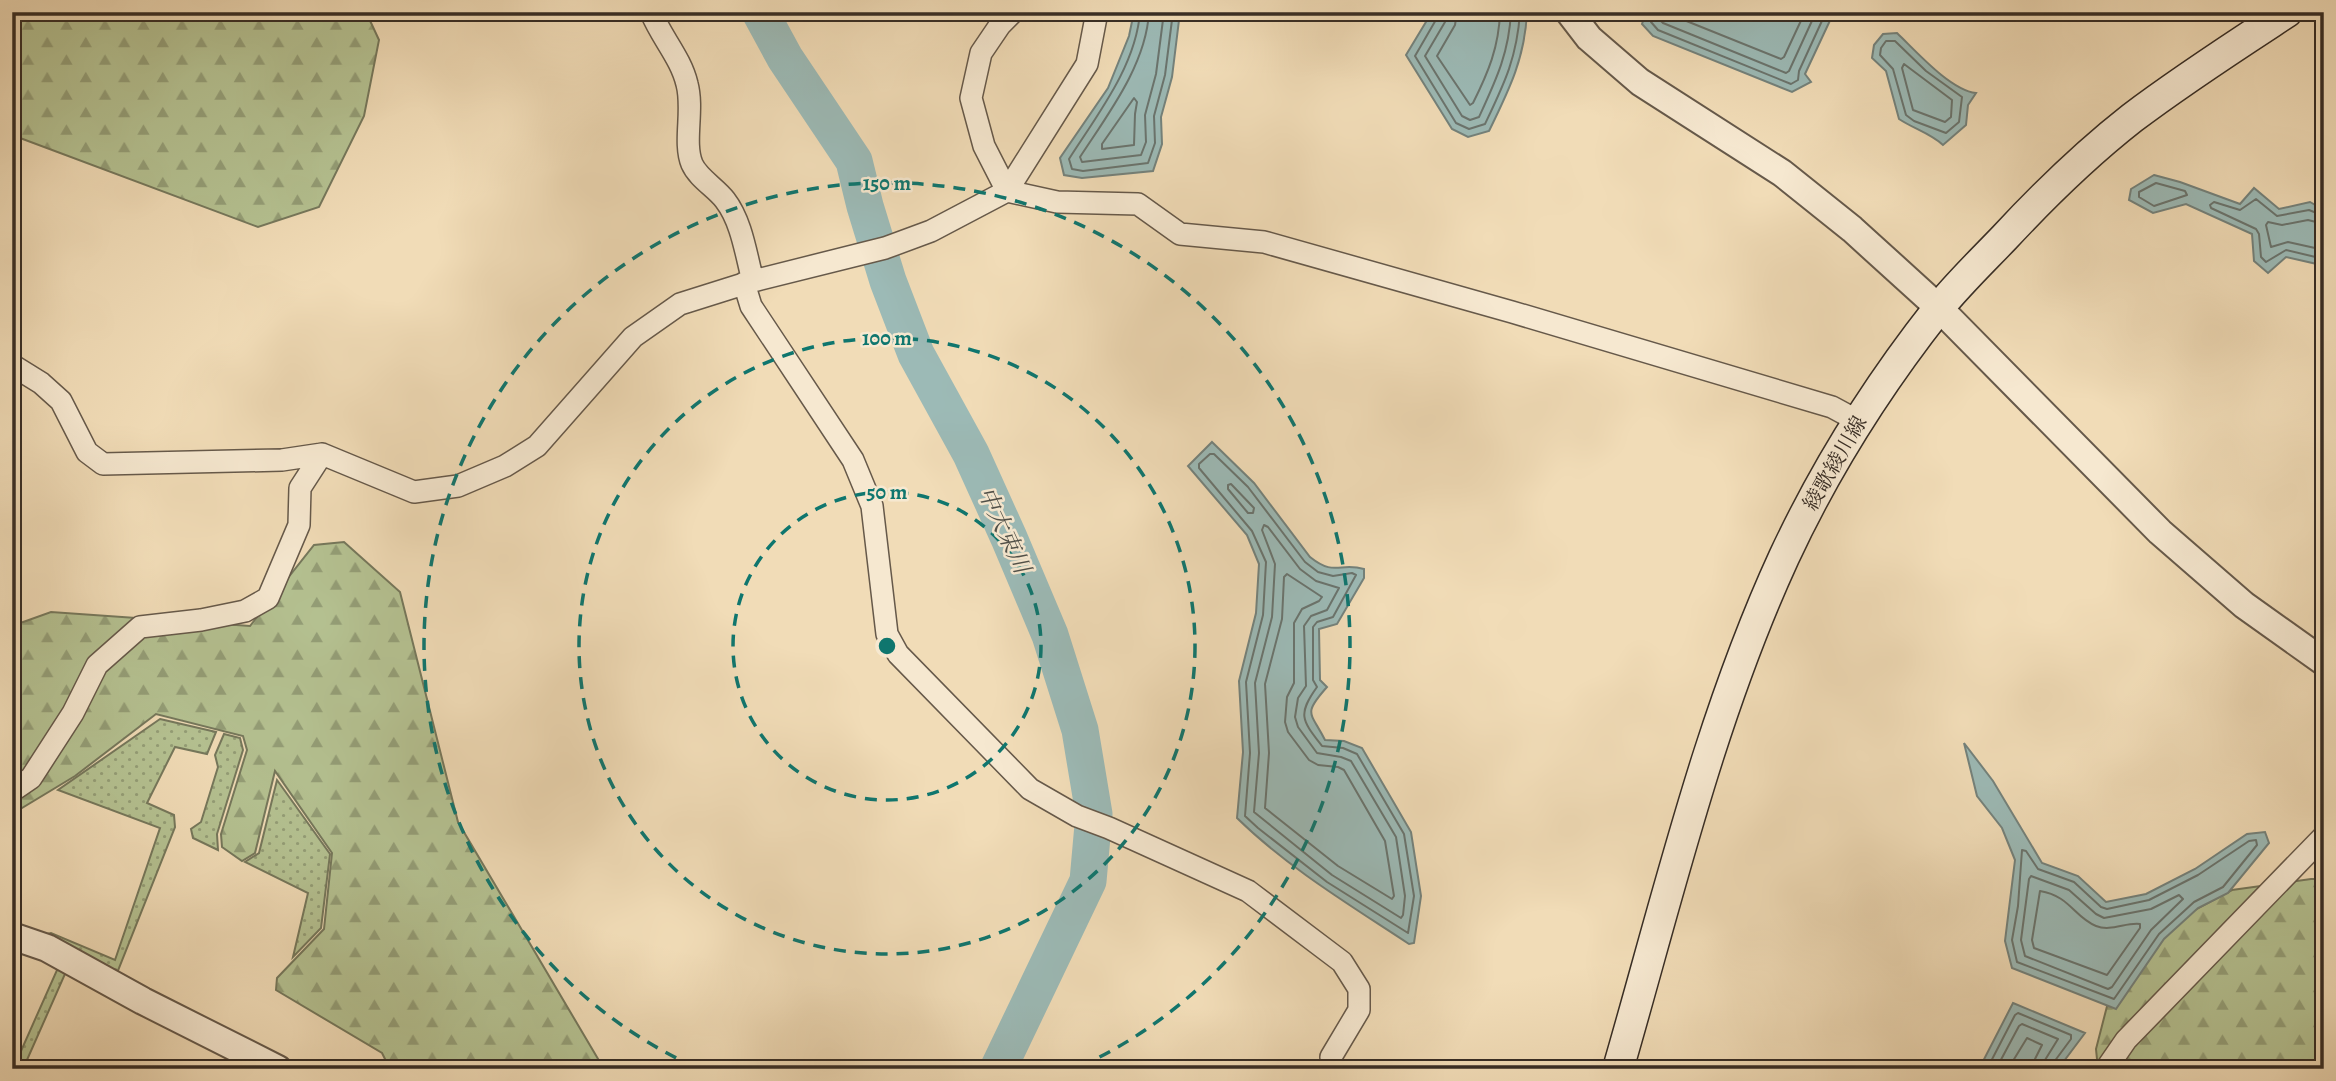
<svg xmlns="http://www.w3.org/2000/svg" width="2336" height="1081" font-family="Alegreya,'Noto Serif JP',serif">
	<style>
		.grass { fill: url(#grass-dots); stroke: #76785c; stroke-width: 2 }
		.forest { fill: url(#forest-firs); stroke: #76785c; stroke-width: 2 }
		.water { fill: #9cbab6; stroke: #74827c; stroke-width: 2 }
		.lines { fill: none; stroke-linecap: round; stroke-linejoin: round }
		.shore { stroke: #6a746e; stroke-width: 2 }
		.river { stroke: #9cbab6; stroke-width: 37 }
		.minor-casing { stroke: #66594a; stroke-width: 24 }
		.tertiary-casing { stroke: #66594a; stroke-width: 30 }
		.secondary-casing { stroke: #372d25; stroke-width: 33 }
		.minor { stroke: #f6e8d0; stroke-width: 21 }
		.tertiary { stroke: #f6e8d0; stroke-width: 26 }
		.secondary { stroke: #f6e8d0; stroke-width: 30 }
		.ring { fill: none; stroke: #0f766e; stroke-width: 3.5; stroke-dasharray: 12 9 }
		.labels { text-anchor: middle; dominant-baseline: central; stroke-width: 5; stroke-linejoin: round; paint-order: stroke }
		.street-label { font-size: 21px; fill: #372d25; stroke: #f6e8d0 }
		.water-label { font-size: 23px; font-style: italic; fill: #505049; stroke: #f6e8d0 }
		.centre { fill: #0f766e; stroke: #f6e8d0; stroke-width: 3.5 }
		.ring-label { font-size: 21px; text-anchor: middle; font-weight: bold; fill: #0f766e; stroke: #f6e8d0; stroke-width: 5; stroke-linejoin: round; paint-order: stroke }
	</style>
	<defs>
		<pattern id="grass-dots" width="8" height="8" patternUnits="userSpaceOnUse" patternTransform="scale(1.75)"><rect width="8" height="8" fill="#b5c292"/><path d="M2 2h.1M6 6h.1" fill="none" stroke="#949e77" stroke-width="1.8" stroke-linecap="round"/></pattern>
		<pattern id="forest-firs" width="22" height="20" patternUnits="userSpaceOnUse" patternTransform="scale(1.75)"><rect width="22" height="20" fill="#b5c292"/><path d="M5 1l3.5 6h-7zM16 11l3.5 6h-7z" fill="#949e77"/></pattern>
	</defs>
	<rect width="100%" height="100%" fill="#f1dcb7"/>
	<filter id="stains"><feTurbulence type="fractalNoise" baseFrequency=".00286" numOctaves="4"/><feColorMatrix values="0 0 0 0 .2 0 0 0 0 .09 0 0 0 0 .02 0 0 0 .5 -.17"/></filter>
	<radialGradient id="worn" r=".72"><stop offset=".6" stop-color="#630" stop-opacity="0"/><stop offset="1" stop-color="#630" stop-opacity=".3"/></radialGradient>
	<!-- grass -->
	<path class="grass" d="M160,719l56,13 -9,22 -32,-7 -28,56 27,12 1,12 -58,146 -69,-36 -1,-3 4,-1 64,27 45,-132 -102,-38z
		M224,734l16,4 3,12 -26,84 1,16 -25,-12 -2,-9 10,-7 17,-55 -3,-12z
		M277,780l53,74 -9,74 -28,29 15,-64 -63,-31 14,-9z
		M61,969l4,5 -42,95h-10l44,-99z"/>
	<!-- forest -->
	<path class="forest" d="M12,12h354l13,28 -15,76 -45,91 -61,20 -246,-92z
		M344,542l56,50 58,230 146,247h-214l-8,-16 -106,-63 1,-12 47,-49 8,-76 -57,-82 -20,82 -13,8 -20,-14 -1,-13 26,-84 -4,-14 -87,-22 -81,62 -63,38v-188l39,-14 199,14 64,-81z
		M2311,879h13v190h-226l-2,-20 17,-66 44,-53 75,-40z"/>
	<!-- water -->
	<path class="water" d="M1134,12h46l-8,65 -11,40 1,27 -9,27 -71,7 -18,-3 -4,-17 48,-70 21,-52z
		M1432,12h95c-2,46 -18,78 -38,119l-21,6 -16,-8 -46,-74z
		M1646,12h188l-29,62 6,8 -19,10 -139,-56 -11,-12z
		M1897,33c19,18 53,57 79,60l-8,12 -2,20 -23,20c-13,-12 -29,-16 -44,-26l-13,-48 -14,-13 2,-13 9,-11z
		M2154,175l26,7 60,22 14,-16 25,21 31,-7 14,8v60l-3,-5 -35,-8 -18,16 -14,-12 -2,-27 -66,-30 -33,9 -24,-13 2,-11z
		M1212,442l42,41 56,74c25,20 29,5 54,12v9l-27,46 -18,5 1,51 7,7c-25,28 -16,25 -2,53l19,1 18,7 49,84 10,64 -7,47 -5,1c-59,-39 -121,-76 -172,-126l6,-66 -4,-71 17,-68 3,-49 -12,-29 -59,-69z
		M1964,743l29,38 49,82 36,13 28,26 40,-8 49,-25 52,-35 18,-2 4,11 -41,50 -30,15 -34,31 -48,70 -104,-41 -7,-27 10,-81 -13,-32 -25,-32z
		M2013,1003l72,30 -27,36h-79z"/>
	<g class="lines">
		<!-- shore -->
		<path class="shore" d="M1140,12c-4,54 -43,103 -71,147l3,10 11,2 65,-8 7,-20 -1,-27 11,-41 8,-63
			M1149,12c-3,53 -41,102 -69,145l2,5 59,-7 5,-13 -1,-27 11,-41 8,-62
			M1438,12l-1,6 -22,38 41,67 13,6 16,-5c19,-40 32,-66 35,-112
			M1447,12l-2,10 -20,34 37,60 8,4 9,-3c17,-37 30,-64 32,-105
			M1457,12l-2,13 -18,31 33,49 3,-2c15,-30 26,-56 27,-91
			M1652,12l-1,10 7,8 133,54 7,-4 1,-9 27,-59
			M1661,12l-1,8 3,3 123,50 3,-2 27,-59
			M1671,12l3,4 107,43 3,-2 21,-45
			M1886,41h9l31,30 36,26 -3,25 -13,11 -32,-12 -8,-6 -13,-46 -13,-14 1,-7z
			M1904,64l48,36 -1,17 -6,5 -32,-12 -11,-42z
			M1134,98l3,4 -2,12 -1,31 -32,4v-5z
			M2156,183l29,8 2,4 -33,11 -15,-9v-5z
			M2324,216l-15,-6 -32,6 -21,-17 -16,11 -26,-8 -4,3 1,3 45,21 3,5 2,23 5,5 20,-12 38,9
			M2324,224l-16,-4 -26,5 -14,-3 -2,3 5,22 17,-5 36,8
			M1210,454h4l34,33 57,75 13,10 15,4 19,-3 4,2 -23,42 -16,5 -4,5v53l4,7c-20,28 -15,33 5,59l21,2 14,6 47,80 10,62 -6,37 -81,-51 -69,-54 -13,-12 5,-63 -4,-71 17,-67 3,-53 -14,-31 -53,-63v-4z
			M1231,484l23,24 -1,5h-5l-20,-24v-4z
			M1264,525l4,2 32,42 16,12 23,7 -12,22 -16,6 -7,10 2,60 -8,12 -3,19 3,10 19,26 24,4 10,4 45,76 9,59 -2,19 -2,3 -69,-43 -78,-63 5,-59 -4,-70 17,-66 3,-53 -13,-34z
			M1287,574l35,23 -3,4 -17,8 -8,14v60l-7,14 -2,25 3,10 21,28 9,5 20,2 6,3 41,71 9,55 -2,3 -54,-33 -73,-58 4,-55 -4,-69 17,-65 2,-42z
			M2256,840l1,5 -34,42 -29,15 -35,32 -45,65 -97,-37 -5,-22 6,-34 4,-56 4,1 12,18 36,13 27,25 6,2 42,-9 49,-25 51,-34z
			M2031,876l38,14 27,24 8,4 47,-9 28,-14 4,4 -32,31 -39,57 -4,2 -83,-33 -4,-16 8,-61z
			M2040,891c30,5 34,26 56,35 15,6 30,-4 44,-2v4l-33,47 -73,-27 -2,-8z
			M1987,1069l28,-54 3,-2 53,22v4l-17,23 -1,7
			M1996,1069l23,-43 3,-2 36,15 -13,21 -1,9
			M2008,1069l19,-31 15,7 -7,14 -1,10"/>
		<!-- river -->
		<path class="river" d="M760,12l25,46 69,103 11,45 23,75 28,73 55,100 38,84 41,97 30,95 14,84 -6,67 -90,188"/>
		<defs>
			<path id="minor" d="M651,12c10,25 30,46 36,72 7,26 -4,58 5,80 6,14 24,24 33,36 17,22 21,55 28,81
				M1007,191l50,11 81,2 42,30 84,8 248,70 320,95 26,14
				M1007,191l-23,-45 -13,-48 10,-45 19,-28 13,-13
				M744,283l7,23 102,154 19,46 15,128 11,20 132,135 47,27 32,12 139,63 94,71 17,27v21l-28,47 3,12
				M12,365l29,18 20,18 26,51 16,12 179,-4 40,-6
				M12,791l19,-13 42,-65 24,-48 43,-38 61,-7 44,-9 23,-13 31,-73 1,-37 22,-34 92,38 44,-6 47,-20 32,-20 96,-109 47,-33 73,-23 132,-33 46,-17 76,-40 80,-127 10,-52
				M2106,1069l20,-29 198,-204"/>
			<path id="tertiary" d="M1569,12l20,26 51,44 142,91 70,56 87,79 221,224 84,73 80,57
				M12,936l35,12 96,53 135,68"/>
			<path id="secondary" d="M1618,1069c50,-172 91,-349 166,-512 41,-88 94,-172 154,-248 20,-25 44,-48 66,-71 40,-43 82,-84 128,-120 50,-38 103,-72 155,-106"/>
		</defs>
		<!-- minor casing -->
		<use href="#minor" class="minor-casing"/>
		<!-- tertiary casing -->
		<use href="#tertiary" class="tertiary-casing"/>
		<!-- secondary casing -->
		<use href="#secondary" class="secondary-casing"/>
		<!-- minor -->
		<use href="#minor" class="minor"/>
		<!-- tertiary -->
		<use href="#tertiary" class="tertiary"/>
		<!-- secondary -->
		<use href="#secondary" class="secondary"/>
	</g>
	<!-- distance rings -->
	<g class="ring">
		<circle cx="887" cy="646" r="154"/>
		<circle cx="887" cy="646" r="308"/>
		<path d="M695 1067A463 463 0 1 1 1079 1067"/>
	</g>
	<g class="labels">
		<!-- street labels -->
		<g class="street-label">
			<text transform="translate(1835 463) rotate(-60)">綾歌綾川線</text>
		</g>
		<!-- water labels -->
		<g class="water-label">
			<text transform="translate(1004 530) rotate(65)">中大束川</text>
		</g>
	</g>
	<circle cx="887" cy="646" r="10" class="centre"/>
	<g class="ring-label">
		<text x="887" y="190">150 m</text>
		<text x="887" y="345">100 m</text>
		<text x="887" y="499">50 m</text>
	</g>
	<!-- margin -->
	<rect width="2336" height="1081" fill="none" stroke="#f1dcb7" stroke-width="42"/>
	<rect x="14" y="14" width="2308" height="1053" fill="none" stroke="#372d25" stroke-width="3.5"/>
	<rect x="21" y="21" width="2294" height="1039" fill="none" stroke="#372d25" stroke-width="2"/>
	<rect width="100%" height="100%" filter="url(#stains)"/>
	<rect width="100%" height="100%" fill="url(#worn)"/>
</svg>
